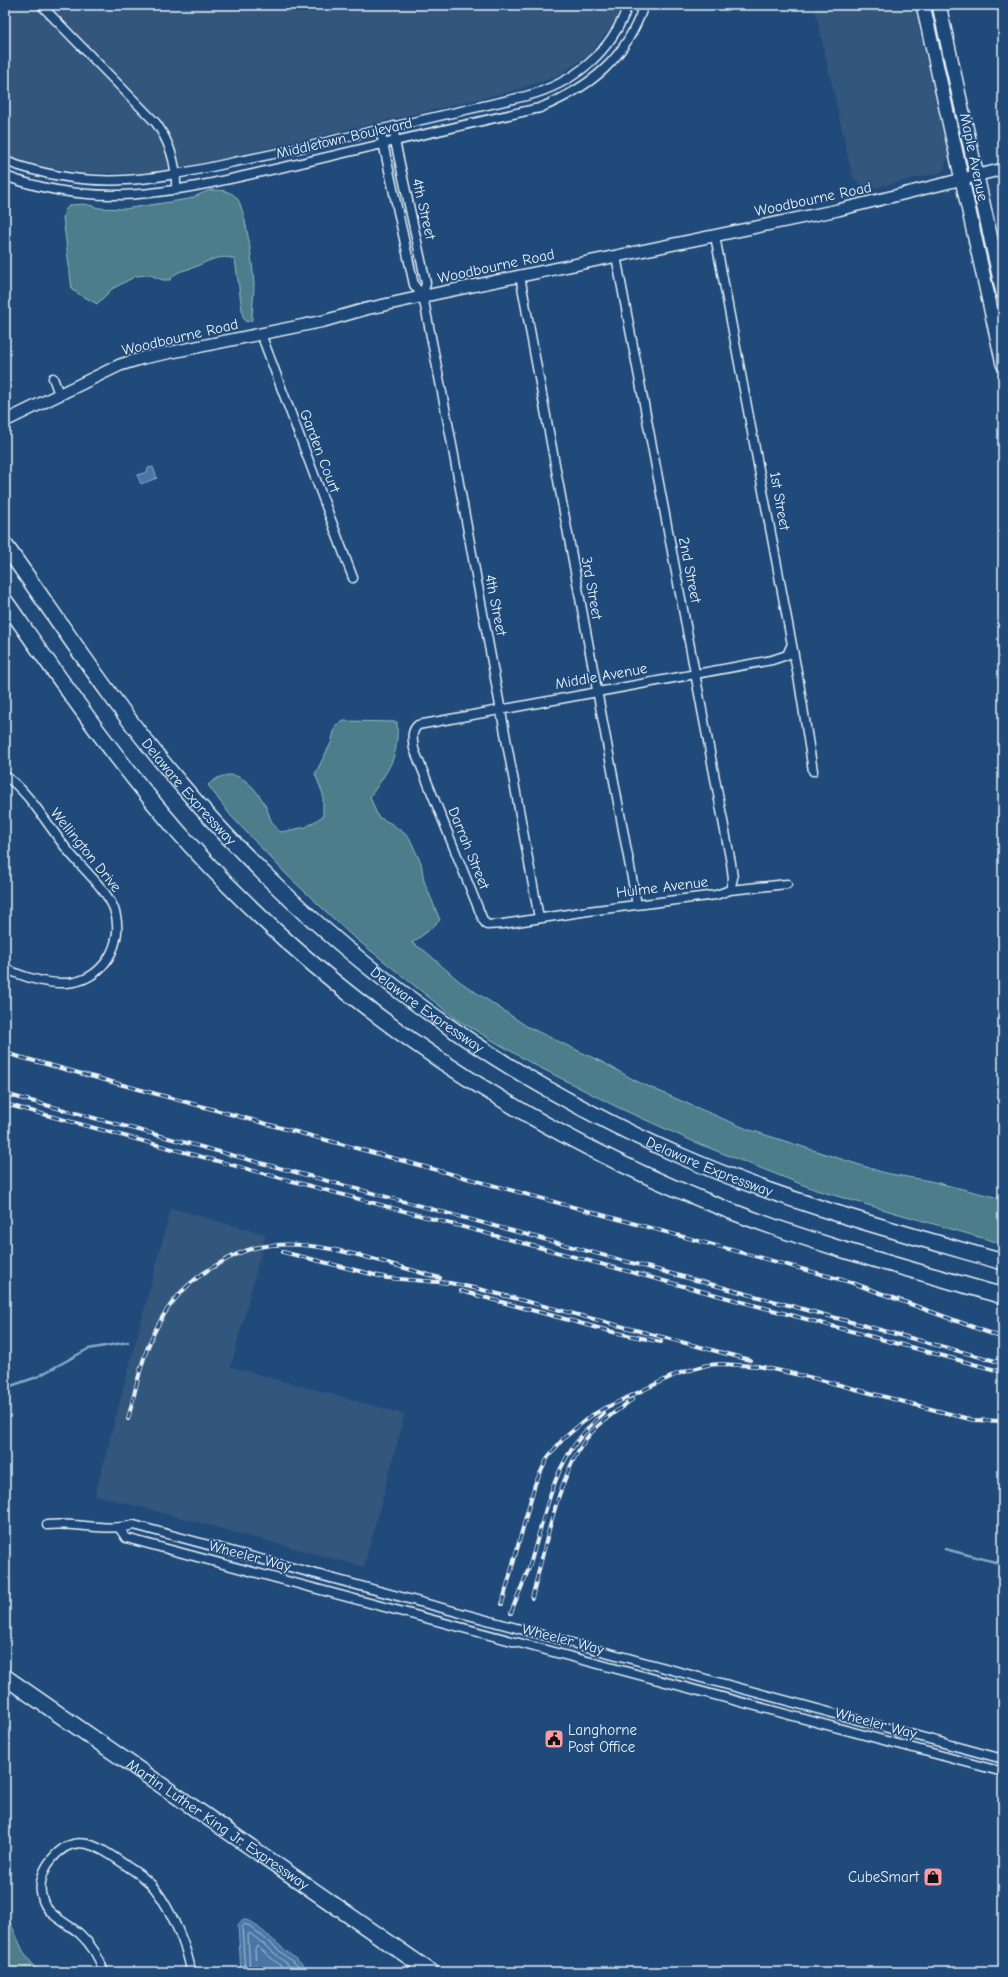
<svg xmlns="http://www.w3.org/2000/svg" width="1008" height="1977" font-family="'Comic Neue',sans-serif">
	<style>
		.built { fill: #32567c }
		.green { fill: #4c7e8a; stroke: #9ab8c1 }
		.water { fill: #4a76a5; stroke: #89a7c6 }
		.lines { fill: none; stroke-linecap: round; stroke-linejoin: round }
		.shore { stroke: #a9c0d7; stroke-width: 1 }
		.stream { stroke: #89a7c6; stroke-width: 2.5 }
		.street-casing { stroke: #e8f1f8; stroke-width: 11 }
		.secondary-casing { stroke: #e8f1f8; stroke-width: 14 }
		.primary-casing { stroke: #e8f1f8; stroke-width: 16 }
		.highway-casing { stroke: #e8f1f8; stroke-width: 18 }
		.street { stroke: #1f4a7a; stroke-width: 8 }
		.secondary { stroke: #1f4a7a; stroke-width: 11 }
		.primary { stroke: #1f4a7a; stroke-width: 13 }
		.highway { stroke: #1f4a7a; stroke-width: 15 }
		.rail-casing { stroke: #e8f1f8; stroke-width: 4 }
		.rail { stroke: #1f4a7a; stroke-width: 2.5; stroke-dasharray: 8; stroke-linecap: butt }
		.labels { text-anchor: middle; dominant-baseline: central; stroke-width: 3.5; stroke-linejoin: round; paint-order: stroke }
		.street-label { font-size: 15px; fill: #e8f1f8; stroke: #1f4a7a }
		.poi-label { font-size: 15px; fill: #e8f1f8; stroke: #1f4a7a; text-anchor: start }
	</style>
	<rect width="100%" height="100%" fill="#1f4a7a"/>
	<filter id="ink" filterUnits="userSpaceOnUse"><feTurbulence type="fractalNoise" baseFrequency=".025" numOctaves="2"/><feDisplacementMap in="SourceGraphic" scale="8" xChannelSelector="R" yChannelSelector="G"/><feConvolveMatrix kernelMatrix="1 2 1 2 8 2 1 2 1" color-interpolation-filters="sRGB"/></filter>
	<g filter="url(#ink)">
		<!-- built -->
		<path class="built" d="M5,5h616l-6,17 -27,34 -33,21 -42,14 -321,75 -49,7h-59l-37,-6 -42,-11z
			M814,5h100l34,150 -5,17 -78,18 -13,-15z
			M171,1208l95,26 -35,133 174,47 -41,153 -269,-72z"/>
		<!-- green -->
		<path class="green" d="M210,190c10,0 19,0 26,7 10,10 17,71 18,87 0,12 -2,24 -2,36l-6,2 -3,-5 -8,-58c-15,-5 -27,2 -40,8 -11,4 -18,3 -25,13h-7l-13,-5 -14,1 -24,13 -15,15 -25,-14 -9,-73 2,-7 5,-5 15,-1 14,4 25,1 65,-10z
			M344,721l53,1c2,37 -8,46 -27,75l8,20 14,7 17,13 12,26 3,18 16,39 -13,12 -15,11 13,8 34,30 69,46 76,36 32,18 50,22 61,26 138,44 45,8 73,18v45l-187,-54 -117,-46 -80,-36 -88,-45 -75,-44 -106,-85 -62,-58 -57,-60 -23,-31c23,-21 42,-6 56,18 7,13 4,18 17,29l25,-5 17,-11v-22l-8,-20 16,-31 5,-18z
			M5,1911l18,40 15,21h-33z"/>
		<!-- water -->
		<path class="water" d="M153,467l4,11 -16,6 -4,-9 10,-3 1,-4z
			M243,1919l9,3 59,50h-70l-3,-47z"/>
		<g class="lines">
			<!-- shore -->
			<path class="shore" d="M245,1972l-3,-45 3,-3 5,2 55,46
				M250,1972l-2,-37 2,-2 47,39
				M256,1972l-1,-24 2,-2 31,26"/>
			<!-- stream -->
			<path class="stream" d="M5,1388l32,-11 51,-28 40,-7
				M945,1549l58,15"/>
			<defs>
				<path id="street" d="M41,5l115,118c15,21 21,42 20,67
					M394,126l1,15 31,142 -3,13
					M380,129l34,156 9,11 25,127 91,495
					M5,161c84,31 144,20 229,1 36,-7 73,-15 109,-24 61,-14 122,-28 183,-42 47,-12 86,-44 102,-91
					M5,176c104,38 185,11 288,-11 82,-19 164,-39 247,-57 52,-22 85,-48 104,-103
					M715,236l84,446 14,89
					M616,256l115,607 2,15 -3,12
					M520,276l117,629
					M261,334l92,244
					M53,378l6,16
					M5,776c24,15 45,53 64,76 13,16 38,38 45,57 12,33 -11,73 -48,74 -19,1 -44,-6 -61,-15
					M787,884l-57,6 -14,5 -128,16 -85,13 -16,1 -4,-5 -69,-171c-1,-9 -4,-17 4,-24l354,-65 15,-5 4,-9
					M47,1525c29,-3 59,7 87,0l869,234
					M120,1529l6,9 877,234
					M104,1972c-5,-15 -12,-27 -24,-38 -13,-12 -34,-18 -38,-37 -4,-13 1,-27 9,-37 24,-31 48,-13 73,4 11,8 23,14 31,25 15,19 33,59 36,83"/>
				<path id="secondary" d="M5,421l115,-56 23,-7 181,-37 42,-12 73,-16 399,-83 165,-41"/>
				<path id="primary" d="M923,5l80,359
					M939,5l64,288"/>
				<g id="highway">
					<path id="s1" d="M5,545c56,79 110,162 173,236 137,162 310,291 505,376 103,45 212,74 320,105"/>
					<path d="M5,601c59,84 117,169 186,245 148,163 337,287 542,366 88,34 180,58 270,84"/>
					<path id="s2" d="M5,1677l426,295"/>
				</g>
			</defs>
			<!-- street casing -->
			<use href="#street" class="street-casing"/>
			<!-- secondary casing -->
			<use href="#secondary" class="secondary-casing"/>
			<!-- primary casing -->
			<use href="#primary" class="primary-casing"/>
			<!-- highway casing -->
			<use href="#highway" class="highway-casing"/>
			<!-- street -->
			<use href="#street" class="street"/>
			<!-- secondary -->
			<use href="#secondary" class="secondary"/>
			<!-- primary -->
			<use href="#primary" class="primary"/>
			<!-- highway -->
			<use href="#highway" class="highway"/>
			<defs>
				<path id="rail" d="M5,1053l845,229 153,56
					M5,1094l998,269
					M5,1104l998,268
					M283,1252l104,26 63,5 29,6 271,71
					M461,1291l152,41 48,10
					M128,1419c8,-30 14,-65 29,-92 13,-26 33,-47 58,-61 13,-8 29,-16 44,-19 56,-11 127,17 181,31
					M532,1598c13,-49 26,-126 58,-164 12,-14 28,-24 43,-35
					M502,1604l33,-120 13,-27 15,-18 26,-22 14,-8 74,-35 30,-9 13,-1 38,2 55,12 160,42 30,1
					M511,1613c6,-17 15,-34 20,-52 18,-59 23,-106 73,-148"/>
			</defs>
			<!-- rail casing -->
			<use href="#rail" class="rail-casing"/>
			<!-- rail -->
			<use href="#rail" class="rail"/>
		</g>
	</g>
	<!-- icons -->
	<defs>
		<symbol id="civic-square" viewBox="-11 -11 22 22"><rect x="-9" y="-9" width="18" height="18" rx="4" fill="#ff9aa2" stroke="#1f4a7a"/><path d="M-.6-6.5H3V-4.5H.6V-3L4-1V1h2V6H-6V1h2V-1L-.6-3ZM-1.2 2.5V6h2.4V2.5Z" fill="#111"/></symbol>
		<symbol id="shop-square" viewBox="-11 -11 22 22"><rect x="-9" y="-9" width="18" height="18" rx="4" fill="#ff9aa2" stroke="#1f4a7a"/><path d="M-5-2.5h2.3a2.7 3.5 0 0 1 5.4 0H5L5.5 6h-11ZM-1.5-2.5h3a1.5 2.3 0 0 0-3 0Z" fill="#111"/></symbol>
	</defs>
	<g fill-rule="evenodd">
		<use href="#civic-square" x="543" y="1728" width="22" height="22"/>
		<use href="#shop-square" x="922" y="1866" width="22" height="22"/>
	</g>
	<g class="labels">
		<!-- street labels -->
		<g class="street-label">
			<text transform="translate(344 138) rotate(-13)">Middletown Boulevard</text>
			<text transform="translate(974 157) rotate(78)">Maple Avenue</text>
			<text transform="translate(813 199) rotate(-12)">Woodbourne Road</text>
			<text transform="translate(424 209) rotate(77)">4th Street</text>
			<text transform="translate(496 266) rotate(-12)">Woodbourne Road</text>
			<text transform="translate(180 337) rotate(-13)">Woodbourne Road</text>
			<text transform="translate(320 451) rotate(69)">Garden Court</text>
			<text transform="translate(780 501) rotate(80)">1st Street</text>
			<text transform="translate(690 570) rotate(79)">2nd Street</text>
			<text transform="translate(592 588) rotate(80)">3rd Street</text>
			<text transform="translate(496 605) rotate(79)">4th Street</text>
			<text transform="translate(601 676) rotate(-10)">Middle Avenue</text>
			<text stroke="none"><textPath href="#s1" startOffset="308">Delaware Expressway</textPath></text>
			<text transform="translate(469 848) rotate(68)">Darrah Street</text>
			<text transform="translate(86 850) rotate(51)">Wellington Drive</text>
			<text transform="translate(662 887) rotate(-7)">Hulme Avenue</text>
			<text stroke="none"><textPath href="#s1" startOffset="632">Delaware Expressway</textPath></text>
			<text stroke="none"><textPath href="#s1" startOffset="956">Delaware Expressway</textPath></text>
			<text transform="translate(250 1556) rotate(15)">Wheeler Way</text>
			<text transform="translate(563 1639) rotate(15)">Wheeler Way</text>
			<text transform="translate(876 1723) rotate(15)">Wheeler Way</text>
			<text stroke="none"><textPath href="#s2" startOffset="259">Martin Luther King Jr. Expressway</textPath></text>
		</g>
		<!-- poi labels -->
		<g class="poi-label">
			<text x="568" y="1730">Langhorne<tspan x="568" dy="17">Post Office</tspan></text>
			<text x="919" y="1877" text-anchor="end">CubeSmart</text>
		</g>
	</g>
	<!-- margin -->
	<rect width="1008" height="1977" fill="none" stroke="#1f4a7a" stroke-width="20"/>
	<rect x="10" y="10" width="988" height="1957" fill="none" stroke="#e8f1f8" stroke-width="1.5" filter="url(#ink)"/>
</svg>
